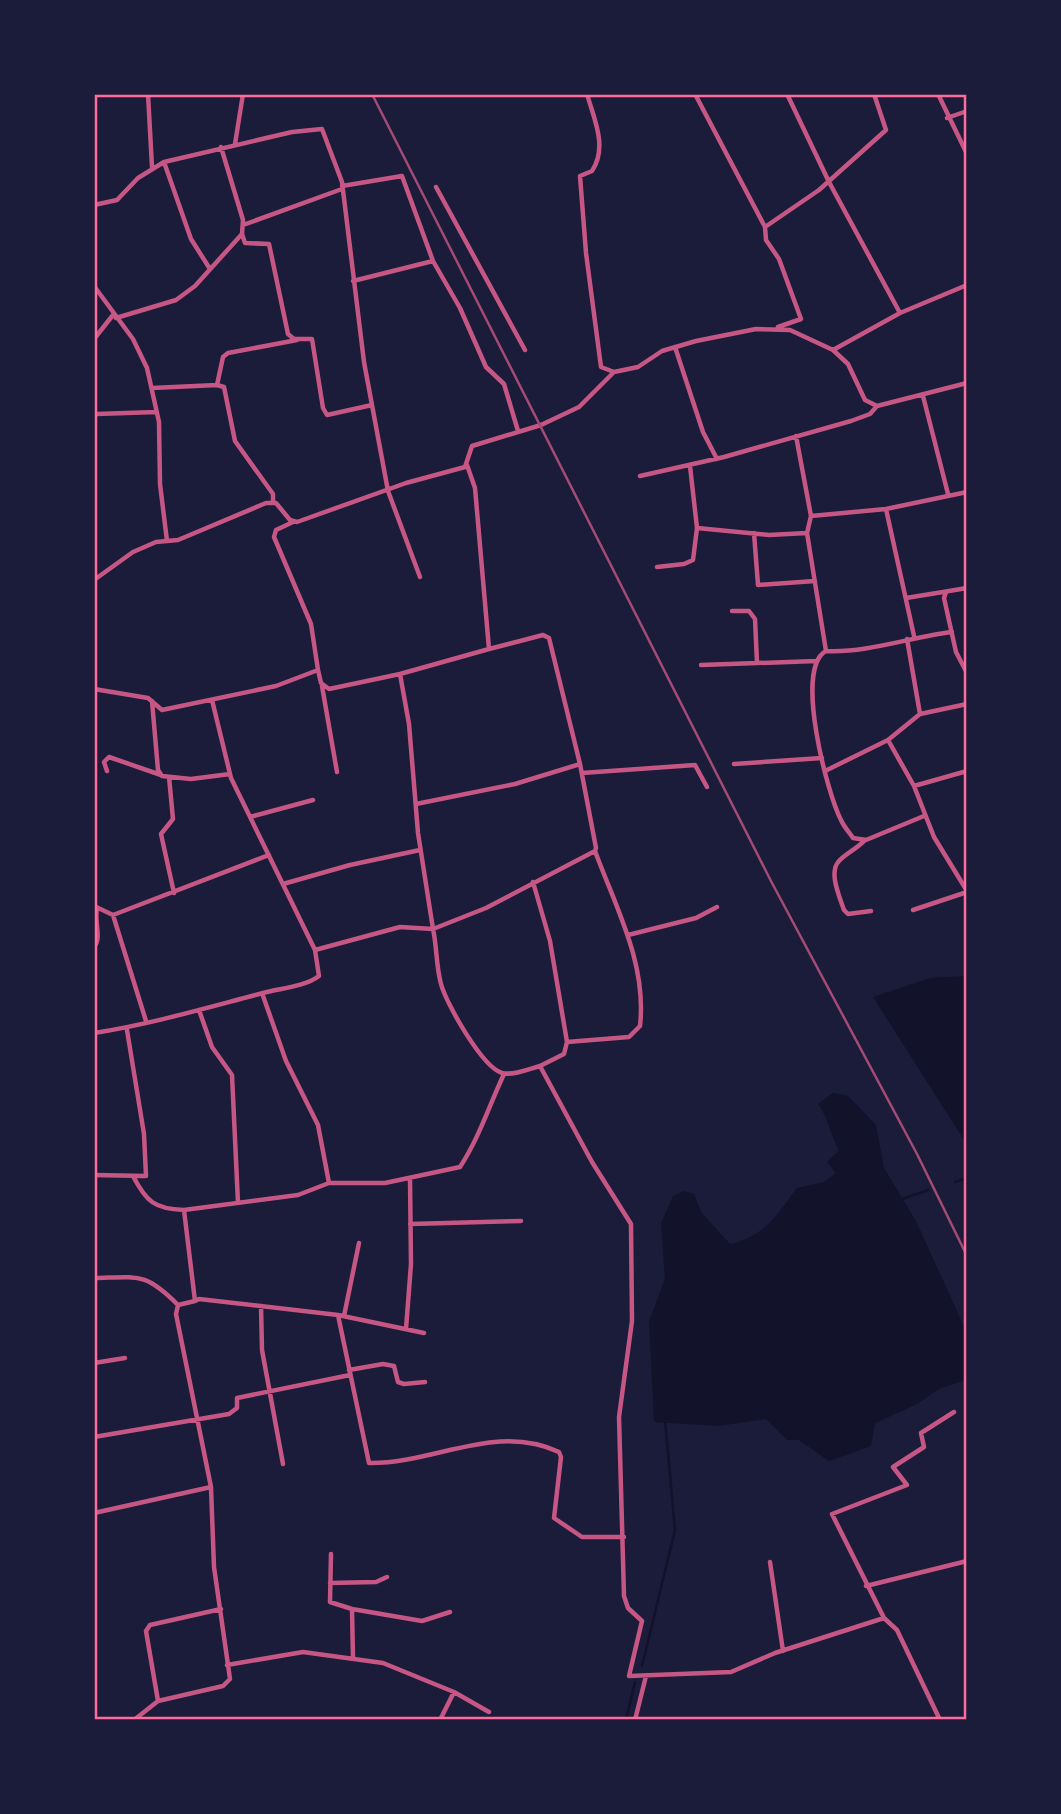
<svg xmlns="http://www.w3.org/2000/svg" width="1061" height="1814" font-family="'Archivo Narrow',sans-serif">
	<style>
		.water { fill: #12122b }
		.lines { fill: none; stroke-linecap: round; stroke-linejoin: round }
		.stream { stroke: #12122b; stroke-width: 2.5 }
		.minor { stroke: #c65784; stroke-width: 4.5 }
		.rail { stroke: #a44b75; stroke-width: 2.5 }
		.neatline { fill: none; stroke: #ff6b9d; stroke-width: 2.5 }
	</style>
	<rect width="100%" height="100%" fill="#1b1b3a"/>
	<!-- water -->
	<path class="water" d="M966,976h1l-1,167 -93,-146 57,-19z
		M833,1093l15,3 28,29 8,43 32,53 50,110v49l-27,9 -22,15 -42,19 -4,23 -42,15 -30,-21h-12l-21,-21 -48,7 -64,-4 -5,-101 16,-42 -4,-56 12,-27 11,-5 10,3 7,18 29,32c35,-8 47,-29 67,-56l27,-6 12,-9 -9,-11 12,-12c-9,-16 -11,-33 -21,-46z"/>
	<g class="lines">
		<!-- stream -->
		<path class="stream" d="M955,1182l12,-4
			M902,1199l26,-9
			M642,1666l33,-136 -10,-110
			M626,1720l9,-38"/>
		<!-- minor -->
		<path class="minor" d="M148,94l4,73
			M587,94c7,25 21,53 5,77l-12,5 6,77 15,114 13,5
			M695,94l70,133
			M787,94l42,88 71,131
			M938,94l29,60
			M94,106l1,-12
			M947,118l20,-7
			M235,144l8,-50
			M164,162l27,77 19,30
			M342,186l60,-10 31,85 27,47 26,59 18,17 14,47
			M436,187l89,163
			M94,205l23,-5 21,-22 26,-16 128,-30 30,-3 20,53 22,180 24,129 32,86
			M243,225l99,-36
			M242,234l3,9 24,1 19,90 6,5h18l11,69 4,7 45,-10
			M353,281l80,-20
			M94,286l39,53 14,29 12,54 1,62 7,57
			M116,318l60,-18 19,-14 47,-52 1,-14 -22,-73
			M778,327l23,-8 -22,-60 -13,-19 -1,-13 54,-37 67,-60 -12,-36
			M94,339l19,-24
			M675,347l28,85 14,27
			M833,350l67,-37 67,-28
			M217,385l7,2 11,54 38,53v8
			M152,388l65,-3 6,-28 5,-4 69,-13
			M923,396l25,98
			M94,417l2,-3 61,-2
			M467,465l8,23 14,161 54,-14 6,3 31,126 16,84 -1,3 -109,57 -53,21c4,18 3,37 8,55 5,19 41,83 61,89 11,3 27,-4 38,-7l52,96 39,62 1,97 -13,96 5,179 4,12 14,13 -13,55 102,-4 44,-19 109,-35 13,12 43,90
			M690,466l7,62 72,7 38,-2 4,-17 -15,-80
			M640,476l84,-19 127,-36 19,-7 7,-8 90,-23
			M886,509l28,127
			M811,516l75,-7 81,-17
			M754,533l4,52 57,-4
			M807,533l19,118
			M657,567l27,-3 9,-4 4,-32
			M94,580l39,-28 23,-10 22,-2 88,-37h10l14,17 7,2 109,-39 59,-16 7,-21 69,-21 38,-18 35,-35 24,-5 24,-16 34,-10 60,-12 34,1 43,20 15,14 17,36 12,6
			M967,588l-24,4h3l-2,6 12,54 11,21
			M906,598l37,-6
			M732,611h17l6,8 2,44
			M907,639l13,75
			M701,665l115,-4
			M318,670l3,13 8,6 71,-15 89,-25
			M322,686l15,86
			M94,689l54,9 14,12 114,-24 42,-16 -7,-46 -37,-87 2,-7 17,-8
			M152,701l6,69 4,6 29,3 39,-5
			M888,740l26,46
			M734,764l88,-6
			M107,771l-3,-9 5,-5 52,18
			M825,771l63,-31 32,-26 47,-10
			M967,771l-53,15 20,51 33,54
			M582,773l113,-8 12,22
			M169,777l4,42 -12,15 13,59
			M416,804l99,-20 65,-20
			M924,816l-58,24 -13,-2c-4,-6 -9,-11 -12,-18 -14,-27 -47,-152 -15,-169 42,2 85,-14 126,-19
			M250,817l63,-17
			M865,840c-8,9 -19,13 -26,21 -11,11 1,37 5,49l4,4 23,-3
			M533,882l17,59 17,101 -3,12 -24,12
			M283,884l67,-19 70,-15
			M94,906l19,9 156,-60
			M913,910l54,-18
			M113,915l33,106
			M628,935l68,-17 21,-11
			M94,947c8,-9 0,-25 3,-38
			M315,950l85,-23 33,2 -15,-96 -9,-109 -9,-50
			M262,993l24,68 32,64 11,58
			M199,1010l13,37 20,28 6,128
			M94,1033c58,-9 115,-26 173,-41 16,-4 39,-6 52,-16l-4,-26 -84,-172 -19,-78
			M567,1042l62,-5 11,-11c7,-62 -24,-118 -45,-175
			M94,1175l52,1 -2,-42 -17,-104
			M133,1176c13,25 21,33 51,34
			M410,1224l111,-3
			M94,1278c45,-1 51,-6 84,27
			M195,1301l4,-2 139,16 31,148c65,1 127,-41 190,-11l2,5 -7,61 28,19h42
			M178,1305l17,-4 -11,-91 114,-15 31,-12h56l75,-16c19,-29 29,-61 44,-93
			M261,1306l1,44 21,114
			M338,1315l86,18
			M344,1316l15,-73
			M406,1329l5,-65 -1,-85
			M94,1363l31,-5
			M349,1370l34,-6 11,2 4,16 6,2 21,-2
			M94,1437l135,-23 8,-6v-10l113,-23
			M94,1513l117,-26
			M331,1554l-1,48 22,7 1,49
			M770,1562l13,89
			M330,1583l46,-1 11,-5
			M866,1586l101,-25
			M352,1609l70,12 28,-9
			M884,1618l-52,-104 75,-29 -14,-18 31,-20 -3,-14 33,-21
			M227,1665l76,-13 80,11 71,29 35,20
			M158,1701l-12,-70 4,-6 71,-16
			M134,1720l24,-19 65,-15 7,-7 -16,-112 -3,-80 -35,-173 2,-9
			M440,1720l14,-28
			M635,1720l11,-44"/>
		<!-- rail -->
		<path class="rail" d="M372,94l400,789 145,271 50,102"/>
	</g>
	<!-- border -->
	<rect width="1061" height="1814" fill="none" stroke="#1b1b3a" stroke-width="192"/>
	<rect x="96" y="96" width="869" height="1622" class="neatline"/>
</svg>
